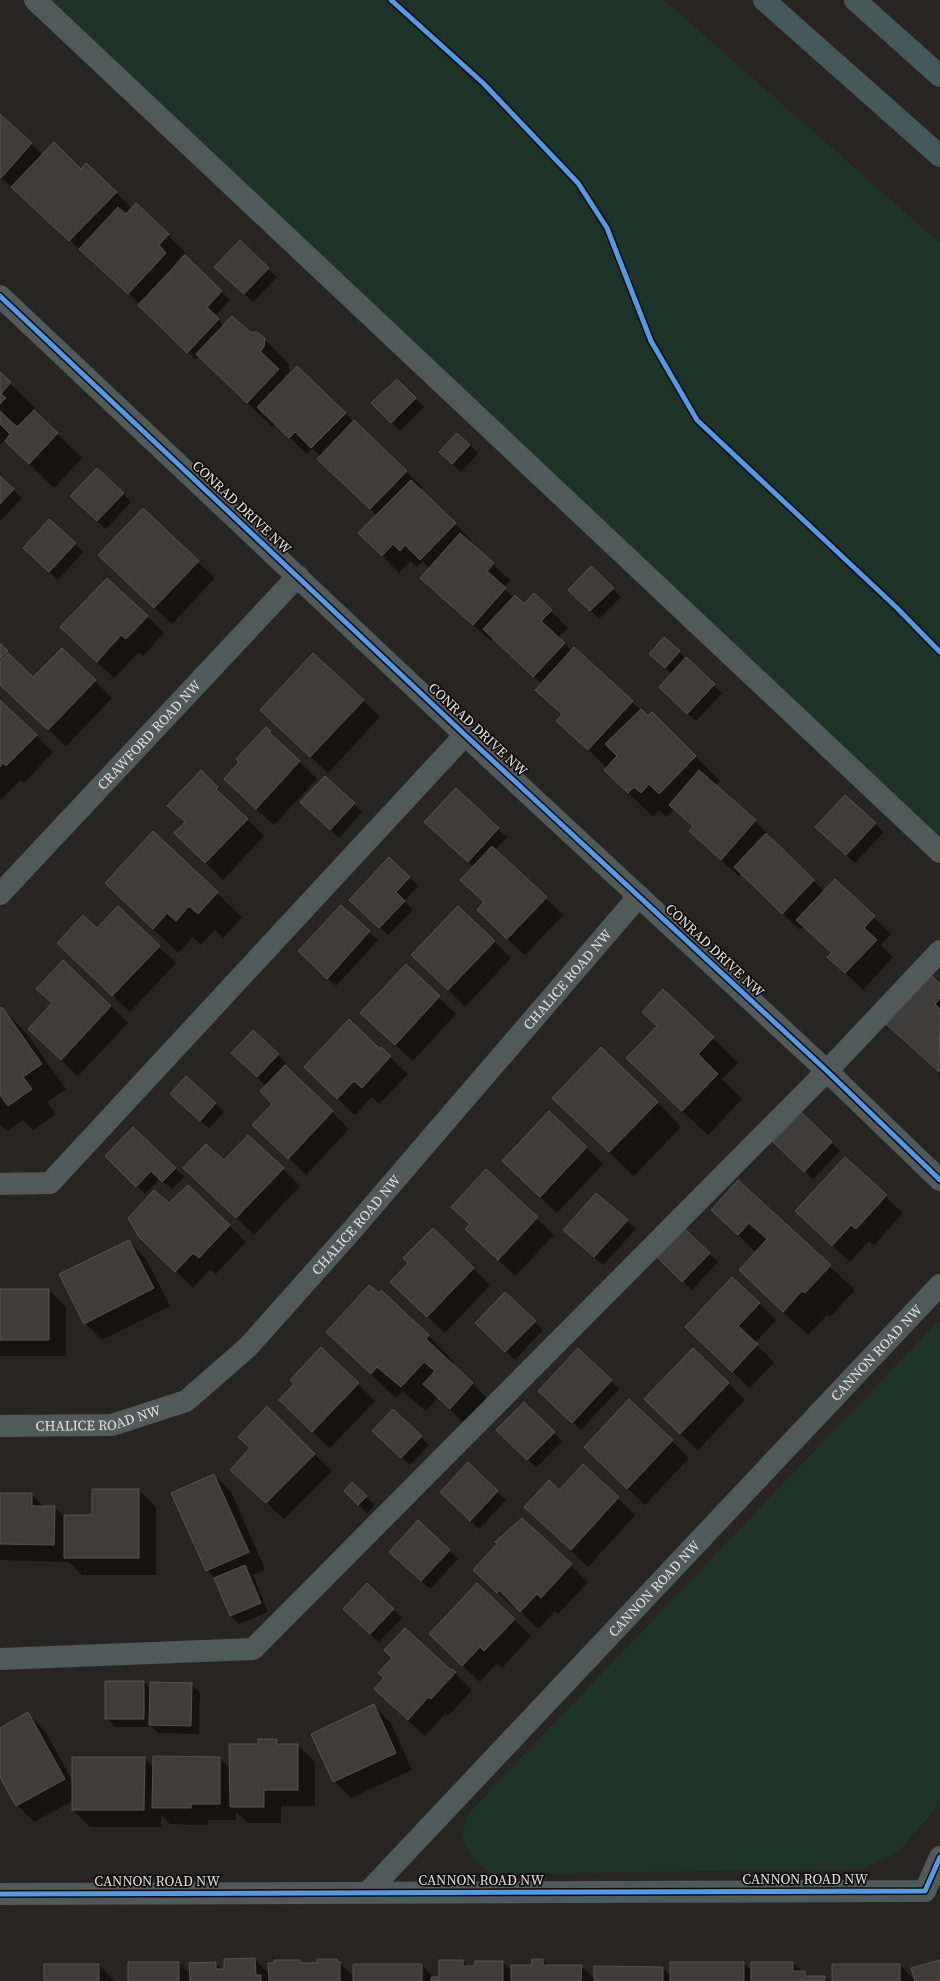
<svg xmlns="http://www.w3.org/2000/svg" width="940" height="1981" font-family="'Source Serif 4',serif">
	<style>
		.green { fill: #1e3328 }
		.shadow { fill: #0007 }
		.building { fill: #3f3d3b; stroke: #565452 }
		.lines { fill: none; stroke-linecap: round; stroke-linejoin: round }
		.minor { stroke: #505a5b; stroke-width: 22 }
		.major { stroke: #46595a; stroke-width: 22 }
		.cycleway-casing { stroke: #100d0c; stroke-width: 8 }
		.cycleway { stroke: #5399e6; stroke-width: 5 }
		.labels { text-anchor: middle; dominant-baseline: central; stroke-width: 3.5; stroke-linejoin: round; paint-order: stroke }
		.street-label { font-size: 14px; fill: #e4e1df; stroke: #100d0c }
	</style>
	<rect width="100%" height="100%" fill="#272422"/>
	<!-- green -->
	<path class="green" d="M48,0h616l276,243v595z
		M940,1319v484l-41,48 -37,18 -371,5 -17,-14 -13,-22 7,-24z"/>
	<!-- shadow -->
	<path class="shadow" d="M0,115l43,40 38,15 35,22 16,17 4,-5 49,48 -10,11 2,2 8,-8 45,43 -15,16 9,10 40,13 25,25v8l-5,4 2,2 11,-11 126,121 -2,3 51,50 -2,2 40,37 -6,8 10,10 10,7 27,6 17,17 -10,10 14,13 2,-2 74,68 4,-3 68,67 -5,5 40,35 17,17 -1,2 53,51 11,-11 56,54 -10,11 12,12 -30,33 -34,-33 3,-4 -28,-27 -4,4 -59,-57 -2,3 -32,-28 -17,-17 3,-4 -19,-18 -8,8 -7,-7 -6,7 -48,-47 2,-2 -49,-47 5,-6 -26,-25 5,-6 -49,-46 -2,3 -69,-63 8,-9 -7,-8 -6,6 -7,-6 -11,12 -39,-40 17,-17 -59,-57 3,-2 -9,-9 -5,6 -32,-30 -3,3 -72,-71 -4,4 -56,-56 -140,-127z
		M268,269l9,8 -24,25 -29,-26z
		M0,374l35,34 -2,2 49,48 -28,30 -49,-48 -5,5z
		M397,380l27,27 -24,24 -27,-28z
		M470,445l8,9 -17,18 -21,-20z
		M0,477l22,21 -22,23z
		M123,493l8,9 -25,27 -26,-24z
		M50,520l33,32 -25,28 -25,-24z
		M198,562l17,16 -43,46 -56,-52z
		M591,567l30,30 -22,22 -30,-29z
		M147,616l17,17 -21,23 -4,-4 -25,26 -36,-34z
		M664,638l58,55 -26,28 -28,-25 4,-22 -13,-12z
		M0,644l33,35 62,2 17,17 -46,48 -66,-62z
		M363,700l17,17 -52,56 -67,-63z
		M0,701l53,51 -29,31 -4,-3 -18,19 -2,-1z
		M266,728l51,51 -43,46 -32,-29 -1,-34z
		M201,772l63,64 -41,44 -31,-30 -7,-27 -17,-17z
		M845,796l39,36 -29,31 -30,-27z
		M354,804l8,8 -23,26 -29,-27z
		M498,829l9,8 -12,13 68,65 -38,40 -30,-28 -21,-60 -40,-37z
		M153,833l89,84 -19,21 -8,-8 -14,15 -8,-8 -15,16 -72,-70z
		M389,858l29,28 -14,15 9,9 -25,25 -30,-27z
		M341,907l37,33 -42,46 -28,-26z
		M494,941l17,17 -46,49 -35,-35z
		M159,947l17,16 -46,49 -55,-52z
		M406,966l50,48 -43,47 -34,-31z
		M940,985v89l-53,-50z
		M37,989l74,17 17,17 -50,53 -32,-30 6,-42z
		M2,1008l24,25 40,56 -19,13 9,12 -23,16 -10,-10 -16,11 -7,-6v-116z
		M658,1027l55,11 25,25 -16,16 20,20 -34,36 -56,-52z
		M381,1049l27,25 -29,30 -7,-7 -17,18 -33,-31z
		M233,1053l45,1 8,9 -2,2 65,64 -43,46 -51,-51 19,-20 -8,-18z
		M179,1102l36,1 9,9 -15,16z
		M657,1102l24,25 -47,49 -56,-54z
		M801,1114l39,37 -27,28 -30,-29z
		M587,1148l16,16 -46,49 -54,-52z
		M106,1156l69,12 9,9 -12,12 -12,-10 -15,15z
		M845,1158l58,55 -29,32 -5,-4 -19,21 -37,-34z
		M224,1162l59,7 17,17 -46,49 -52,-50z
		M486,1171l68,64 -39,41 -32,-30 -12,-22z
		M738,1181l117,109 -25,27 -3,-2 -19,20 -43,-40 -8,-42 -45,-43z
		M607,1202l29,27 -33,36 -30,-27z
		M169,1205l60,20 17,17 -30,32 -6,-5 -17,19 -35,-34z
		M685,1230l33,32 -26,28 -34,-33z
		M129,1242l17,17 24,47 -68,34 -17,-17z
		M473,1268l17,17 -45,48 -36,-34z
		M0,1290h49l17,17v49h-66z
		M381,1292l48,44 24,25 -2,2 46,45 -22,25 -37,-35 -12,13 -24,-20 -6,7 -69,-66z
		M505,1293l38,37 -28,30 -38,-37z
		M759,1303l17,17 -21,23 19,19 -24,26 -47,-44z
		M611,1381l8,8 -38,41 -33,-30z
		M728,1383l17,17 -47,50 -36,-34z
		M358,1384l17,17 -45,47 -33,-31z
		M524,1403l38,38 -26,27 -38,-38z
		M267,1408l65,63 -48,48 -35,-32 2,-38z
		M421,1437l8,8 -19,20 -28,-26z
		M672,1441l17,17 -44,47 -43,-41z
		M468,1464l38,36 -27,29 -30,-28z
		M583,1465l52,50 -47,52 -63,-60 34,-16z
		M214,1475l17,17 34,77 -12,6 15,37 -29,12 -9,-8 -15,-38 -8,-8z
		M352,1484l23,21 -8,8 -22,-22z
		M139,1490l17,17v68h-74l-13,-13 -69,-2v-66h32l12,13h11l9,9h29z
		M522,1519l66,63 -30,32 -3,-3 -17,18 -22,-22 -1,2 -24,-23z
		M418,1522l40,37 -28,30 -31,-29z
		M393,1609l9,9 -23,24 -26,-25z
		M514,1619l17,17 -29,32 -5,-5 -17,19 -33,-31z
		M451,1671l4,2 17,17 -24,26 -2,-3 -21,23 -33,-30z
		M144,1682l7,7 40,-5 9,9 -1,41 -40,-1 -7,-6h-37l-9,-9z
		M374,1706l17,17 21,47 -61,28 -17,-17z
		M28,1714l17,17 28,51 71,-24 9,9 67,-9 10,11 29,-24 18,-5 5,5h15l18,17v44h-34v17h-33l-12,-11v8h-28v5l-38,-1 -9,-9v12h-71l-17,-17v-9l-39,21 -17,-17 -17,-30v-46z
		M255,1959l14,15 30,-13 4,3h15l19,-4 17,17 68,-12 12,13h6l23,-17 6,6 34,-5 9,9 21,-5v-6h10l6,6h32l14,13 68,-11 8,8 73,-13 8,8 41,-8 16,14h16l4,4h-700l50,-18 12,12 25,-12 6,7h3z
		M99,1965l16,16h-70z
		M900,1965l16,16h-83z"/>
	<!-- building -->
	<path class="building" d="M0,114l32,29 -31,35 -1,-1z
		M54,142l27,27 5,-6 31,29 -48,49 -58,-54z
		M136,203l33,31 -10,11 7,8 -38,41 -49,-45 39,-42 8,7z
		M240,240l29,28 -25,26 -30,-27z
		M185,255l37,36 -15,16 12,12 -32,34 -49,-48z
		M232,316l18,16h7l8,6 -1,9 -4,4 19,18 -32,34 -51,-49z
		M297,366l49,47 -35,35 -16,-16 -6,6 -32,-31z
		M0,372l11,10 -10,12 5,4 -6,6z
		M397,379l19,19 -25,25 -20,-20z
		M34,410l24,23 -29,31 -24,-23 5,-7 -10,-10v-13l17,16z
		M354,420l53,51 -37,38 -53,-50z
		M457,433l13,12 -18,19 -13,-12z
		M97,468l27,25 -27,28 -27,-25z
		M0,476l14,13 -14,15z
		M411,480l45,43 -36,37 -15,-15 -5,6 -7,-7 -11,12 -24,-23z
		M143,508l56,53 -45,47 -56,-53z
		M49,519l27,24 -27,29 -26,-24z
		M460,533l34,30 -7,8 19,17 -33,37 -53,-47z
		M591,566l23,22 -24,23 -22,-21z
		M107,578l41,38 -22,23 -5,-4 -24,27 -37,-35z
		M534,593l18,17 -11,11 24,22 -32,34 -50,-48 32,-34 9,9z
		M664,637l16,14 -15,17 -16,-14z
		M0,643l8,8 -8,8z
		M574,647l59,54 -45,49 -32,-29 6,-7 -27,-24z
		M62,648l34,32 -48,50 -48,-45v-24l8,-8 25,24z
		M313,653l51,47 -54,57 -50,-47z
		M686,657l29,27 -28,30 -28,-27z
		M0,700l37,35 -31,31 -3,-3 -3,4z
		M641,709l7,7 4,-4 44,44 -37,38 -10,-10 -8,9 -7,-6 -6,6 -24,-23 13,-14 -12,-12z
		M266,727l5,4 -2,1 31,29 -44,48 -32,-30 15,-17 -3,-3z
		M201,770l17,17 -2,2 32,30 -43,44 -31,-30 11,-11 -18,-16z
		M699,770l57,50 -35,40 -32,-29 4,-5 -24,-21z
		M325,776l30,27 -25,27 -30,-28z
		M456,788l43,40 -31,34 -44,-40z
		M845,795l31,28 -30,32 -31,-28z
		M153,831l65,61 -20,22 -9,-8 -13,15 -9,-8 -14,16 -48,-46z
		M766,833l48,47 -32,34 -48,-47z
		M492,846l55,51 -40,42 -30,-29 7,-8 -24,-22z
		M389,857l21,20 -14,15 9,9 -26,27 -30,-28z
		M835,879l40,37 -11,12 13,12 -32,33 -18,-16 5,-4 -36,-33z
		M341,905l29,26 -43,48 -29,-28z
		M118,906l42,40 -48,50 -55,-53 26,-28 14,13z
		M458,906l37,35 -47,49 -37,-35z
		M63,960l48,46 -50,54 -33,-31 24,-26 -16,-14z
		M406,964l34,32 -45,49 -35,-32z
		M931,975l9,9v14l-5,6 5,5 -1,63 -53,-48z
		M663,989l51,48 -16,17 20,20 -36,37 -56,-53 31,-32 -15,-14z
		M2,1007l40,57 -19,13 9,12 -24,17 -8,-11v-87z
		M349,1019l31,30 1,-2 10,9 -29,32 -8,-7 -17,18 -33,-32z
		M253,1030l26,24 -22,23 -26,-24z
		M601,1047l57,55 -49,50 -57,-54z
		M285,1065l48,46 -45,48 -36,-34 20,-21 -12,-13z
		M186,1076l30,27 -16,18 -30,-27z
		M549,1111l38,36 -47,50 -38,-36z
		M801,1112l31,30 -28,30 -31,-30z
		M133,1127l43,41 -14,14 -11,-11 -15,16 -31,-31z
		M248,1135l36,33 -48,50 -53,-50 23,-24 18,16z
		M845,1157l42,38 -31,34 -5,-4 -19,21 -37,-35z
		M486,1169l52,48 -40,43 -33,-31 5,-5 -19,-17z
		M738,1180l93,85 -26,28 -3,-2 -19,21 -44,-42 28,-31 -18,-16 -11,12 -27,-25z
		M188,1185l42,40 -31,33 -6,-5 -18,19 -36,-35 -11,-19 26,-28 15,13z
		M596,1193l32,27 -34,37 -31,-27z
		M433,1228l41,40 -47,49 -37,-35 18,-19 -5,-5z
		M685,1229l25,24 -28,29 -25,-25z
		M129,1240l25,48 -70,36 -25,-50z
		M732,1277l28,26 -22,23 20,18 -26,28 -47,-45z
		M369,1285l10,8 2,-3 48,45 -3,4 47,44 -23,26 -27,-25 12,-13 -11,-9 -23,25 -24,-20 -6,7 -45,-42z
		M0,1289h49v51h-49z
		M505,1292l31,29 -31,31 -30,-29z
		M321,1347l38,36 -47,49 -33,-32 15,-16 -4,-4z
		M578,1348l34,32 -40,43 -34,-32z
		M693,1348l36,35 -49,51 -36,-35z
		M629,1399l44,41 -46,49 -43,-42z
		M524,1402l31,30 -28,28 -31,-30z
		M267,1406l48,48 -49,49 -36,-33 20,-22 -12,-11z
		M393,1409l29,27 -21,22 -29,-27z
		M468,1462l30,29 -28,30 -30,-29z
		M583,1464l36,33 -48,53 -47,-43 25,-27 10,10z
		M214,1474l35,78 -43,19 -35,-78z
		M352,1482l15,14 -9,9 -14,-14z
		M92,1489h47v69h-75v-43h28z
		M0,1493h32v13h23l-1,39 -54,-1z
		M522,1518l50,46 -31,34 -4,-4 -17,18 -21,-22 -2,3 -24,-23 24,-26 -2,-2z
		M418,1520l32,30 -29,31 -32,-29z
		M245,1565l16,38 -31,13 -16,-38z
		M367,1583l27,26 -24,25 -27,-25z
		M477,1583l38,36 -31,32 -4,-4 -18,19 -33,-32z
		M405,1628l46,42 1,-1 4,3 -25,27 -3,-2 -20,23 -34,-31 10,-11 -6,-5 14,-15 -8,-8z
		M105,1681h39v38h-39z
		M150,1682l42,1 -1,43 -42,-1z
		M374,1704l22,49 -63,29 -22,-48z
		M28,1712l37,67 -49,27 -16,-29v-49z
		M258,1739h19v5h21v46h-34v17h-34l-1,-63h29z
		M153,1756l67,1v47h-29v4h-39z
		M72,1757h73l-1,53h-72z
		M255,1958l1,17h5v6h-71l-1,-18 27,-1v7h8v-10z
		M317,1959h20v3h3v19h-71l-1,-18h6v-3h26v3h17z
		M532,1959h11v6h39l-1,16h-70v-16h21z
		M439,1960h24v6h12v-5h28v20h-72v-4h8z
		M940,1960v21h-25l-4,-13z
		M128,1962h51v19h-51z
		M670,1962h74v19h-74z
		M751,1962h42v9h12v5h20v5h-74z
		M44,1964h55v17h-55z
		M353,1964h69v17h-69z
		M832,1964h68v17h-68z
		M594,1966l69,1v14h-69z"/>
	<g class="lines">
		<!-- minor -->
		<g class="minor">
			<path d="M35,0l905,852"/>
			<path d="M0,296l465,439 362,336 113,109"/>
			<path id="s1" d="M0,894l298,-318"/>
			<path d="M0,1184l50,-1 415,-448"/>
			<path id="s2" d="M0,1426l112,-1 74,-24 62,-54 105,-118 286,-333"/>
			<path d="M0,1659l253,-10 574,-578 113,-120"/>
			<path id="s3" d="M368,1892l572,-607"/>
			<path d="M0,1894l925,-3 15,-34"/>
		</g>
		<!-- major -->
		<path class="major" d="M764,0l176,156
			M855,0l85,76"/>
		<defs>
			<path id="cycleway" d="M391,0l92,83 95,100 29,45 44,113 46,79 199,187 44,45
				M0,296l465,439 362,336 113,109
				M0,1894l925,-3 15,-34"/>
		</defs>
		<!-- cycleway casing -->
		<use href="#cycleway" class="cycleway-casing"/>
		<!-- cycleway -->
		<use href="#cycleway" class="cycleway"/>
	</g>
	<g class="labels">
		<!-- street labels -->
		<g class="street-label">
			<text transform="translate(242 507) rotate(43)">CONRAD DRIVE NW</text>
			<text transform="translate(478 729) rotate(43)">CONRAD DRIVE NW</text>
			<text stroke="none"><textPath href="#s1" startOffset="218">CRAWFORD ROAD NW</textPath></text>
			<text transform="translate(715 950) rotate(43)">CONRAD DRIVE NW</text>
			<text stroke="none"><textPath href="#s2" startOffset="759">CHALICE ROAD NW</textPath></text>
			<text stroke="none"><textPath href="#s2" startOffset="435">CHALICE ROAD NW</textPath></text>
			<text stroke="none"><textPath href="#s3" startOffset="741">CANNON ROAD NW</textPath></text>
			<text stroke="none"><textPath href="#s2" startOffset="99">CHALICE ROAD NW</textPath></text>
			<text stroke="none"><textPath href="#s3" startOffset="417">CANNON ROAD NW</textPath></text>
			<text x="805" y="1879">CANNON ROAD NW</text>
			<text x="481" y="1880">CANNON ROAD NW</text>
			<text x="157" y="1881">CANNON ROAD NW</text>
		</g>
	</g>
</svg>
